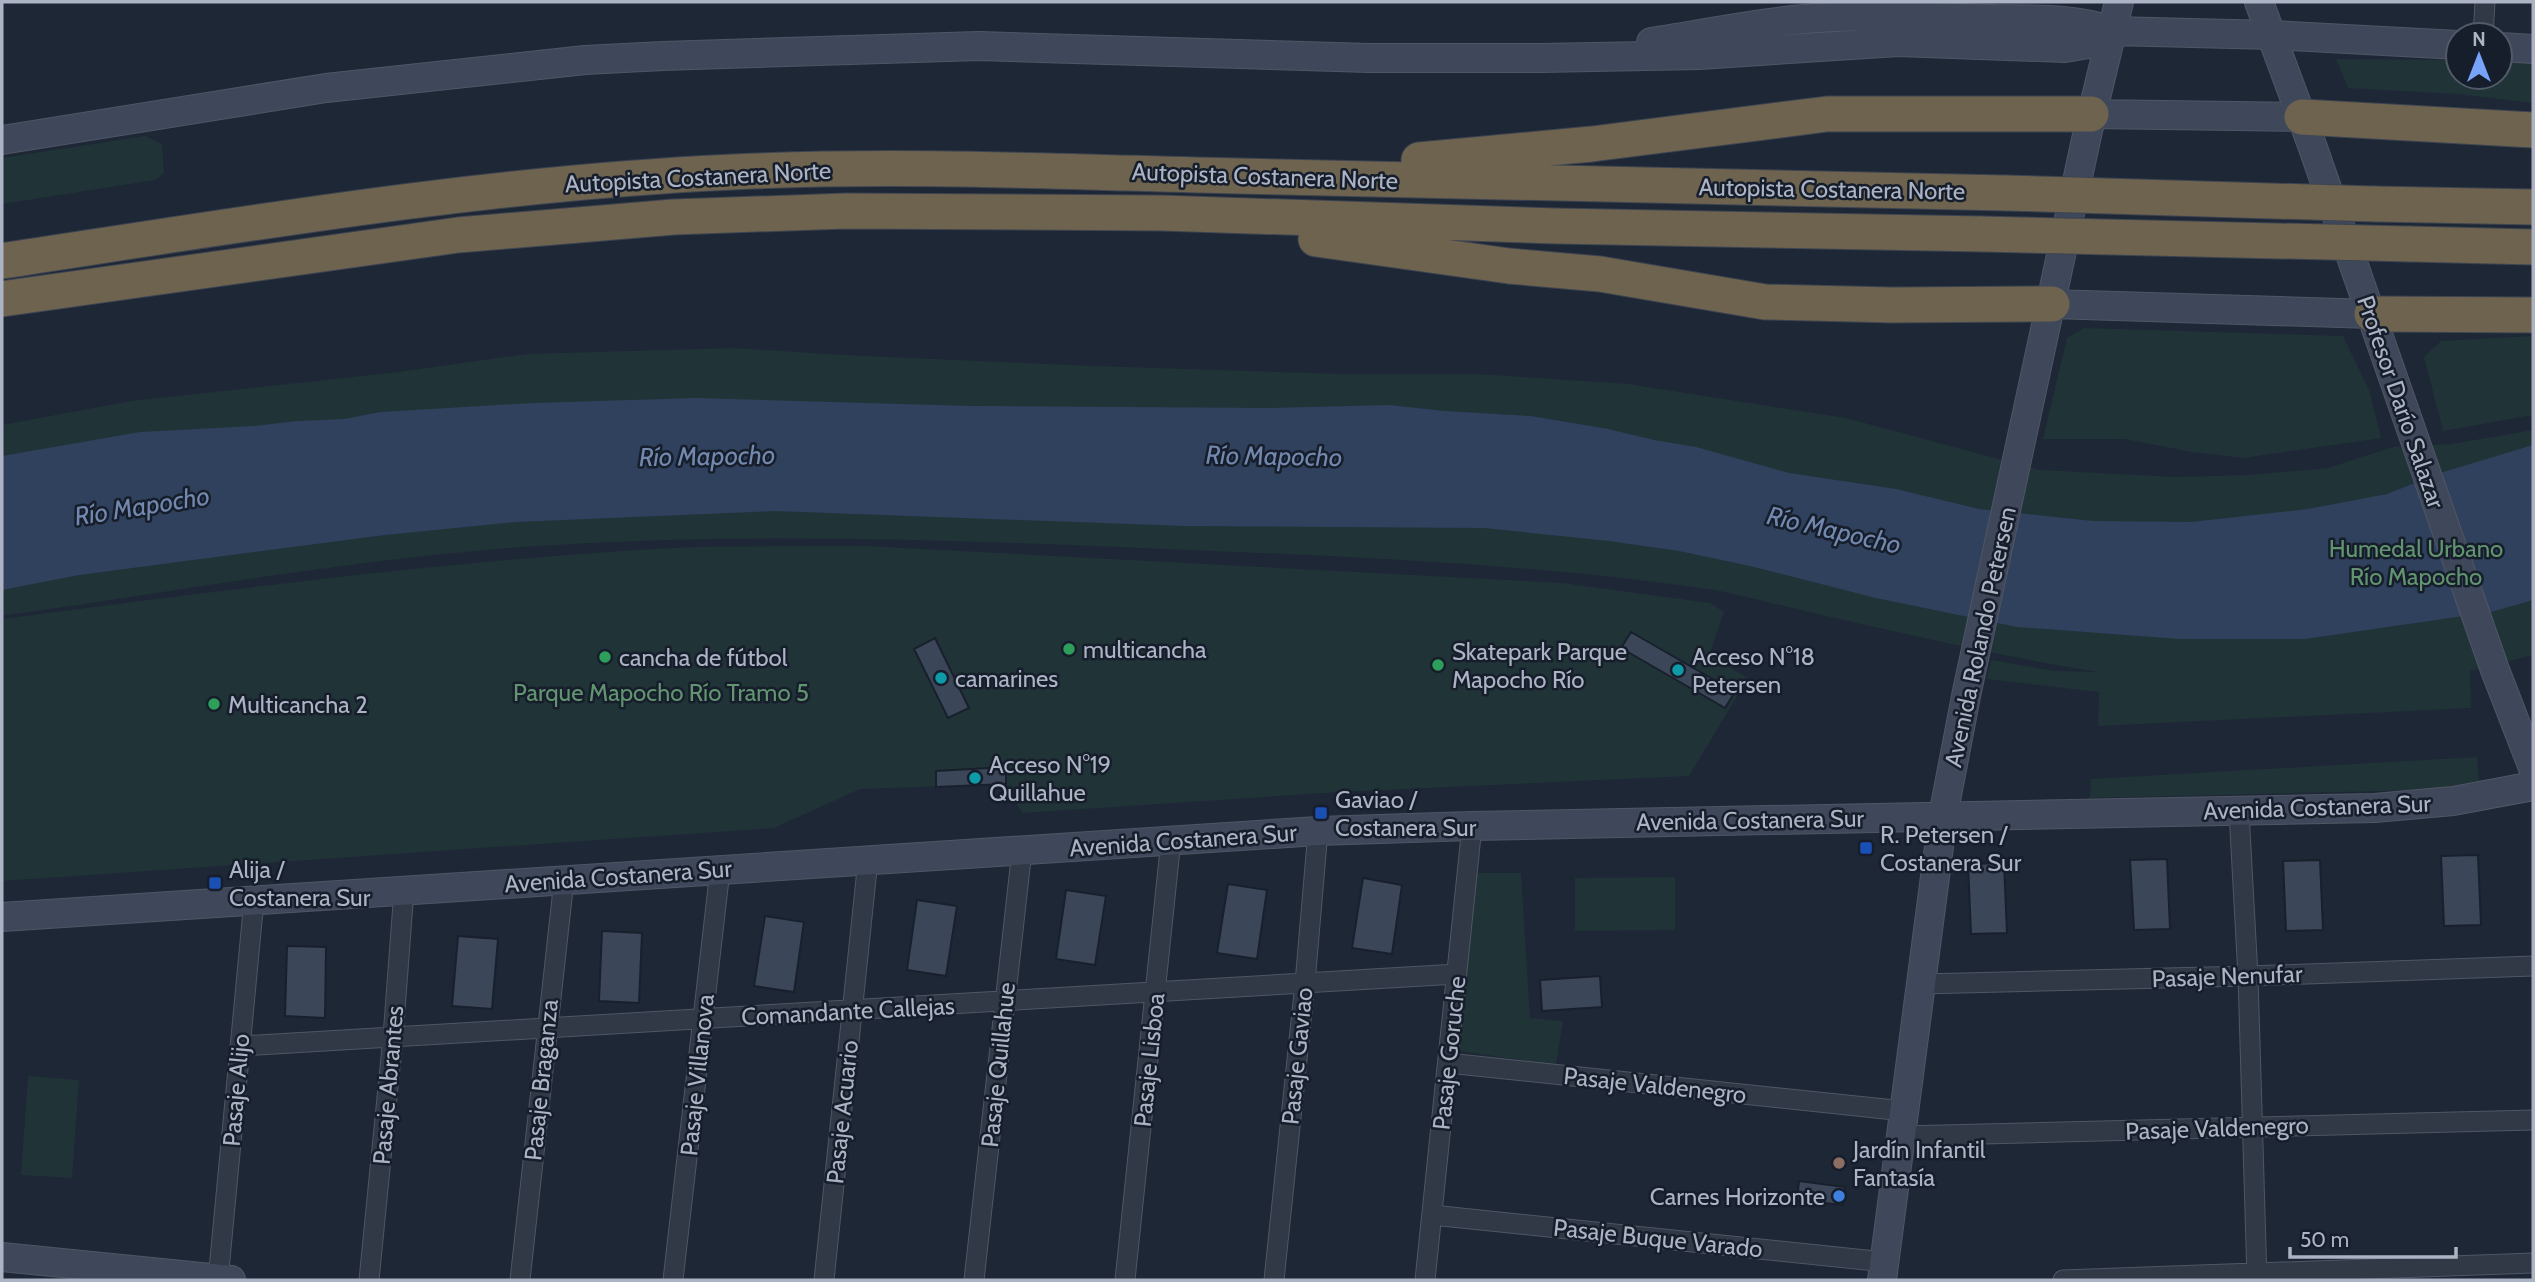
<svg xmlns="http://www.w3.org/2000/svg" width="2535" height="1282" font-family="Cabin,sans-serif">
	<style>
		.green { fill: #203337 }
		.water { fill: #30415e }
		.building { fill: #3c4659; stroke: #19202d; stroke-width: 2 }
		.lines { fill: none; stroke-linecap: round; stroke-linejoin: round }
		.street-casing { stroke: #4f5665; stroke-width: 21 }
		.secondary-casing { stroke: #4f5665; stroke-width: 30 }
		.highway-casing { stroke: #3c4351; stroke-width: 37 }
		.street { stroke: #313947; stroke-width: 19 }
		.secondary { stroke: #3f485a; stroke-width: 28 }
		.highway { stroke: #6d634e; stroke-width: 35 }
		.highway-bridge-casing { stroke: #3c4351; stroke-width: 37; stroke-linecap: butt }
		.highway-bridge { stroke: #6d634e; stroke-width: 35 }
		.leisure-dot { fill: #2e9e5b; stroke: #171e2b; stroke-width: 2.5 }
		.culture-dot { fill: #0f9aa8; stroke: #171e2b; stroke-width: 2.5 }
		.transit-dot { fill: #1a4fb4; stroke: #171e2b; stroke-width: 2.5 }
		.education-dot { fill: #8d6e63; stroke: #171e2b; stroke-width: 2.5 }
		.shop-dot { fill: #3f7fe0; stroke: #171e2b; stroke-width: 2.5 }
		.labels { text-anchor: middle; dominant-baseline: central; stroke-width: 5; stroke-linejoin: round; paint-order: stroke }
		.street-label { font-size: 24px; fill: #abb3c4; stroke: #171e2b }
		.park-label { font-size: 24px; fill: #629471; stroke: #171e2b }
		.poi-label { font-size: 24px; fill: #abb3c4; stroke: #171e2b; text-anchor: start }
		.water-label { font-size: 26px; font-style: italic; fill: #7288ae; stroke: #171e2b }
	</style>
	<rect width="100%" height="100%" fill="#1e2736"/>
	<!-- green -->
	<path class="green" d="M2336,59l122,1v17h42v-15l33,2v39l-76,-9 -109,-6z
		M145,136l17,8 2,29 -9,7 -153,24v-46z
		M2084,328l259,8 26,54 12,48 -138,20 -51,-6 -68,-13h-81l24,-101z
		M2533,336v79l-90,16 -19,-74 17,-16z
		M734,348l110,7 250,11 248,8h135l151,10 218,34 194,52 135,7 75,-2 78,-7 65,-21 58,-3 82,-14v225l-63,16 1,37 -373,18 1,-34 -112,-13 4,-19 65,11 42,1c-95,-15 -187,-37 -281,-58 -41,-9 -82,-22 -124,-27 -175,-24 -353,-31 -529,-38 -208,-9 -417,-17 -626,-3 -180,12 -358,45 -536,70v-191l129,-24 267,-29 129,-18z
		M866,546l696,37 148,20 14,9 -15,44 39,22 -59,98 -350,16 -317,21 -16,-29 -146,5 -86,39 -772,53v-262c217,-28 434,-57 652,-70 71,-4 142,-2 212,-3z
		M2477,757l2,24 -54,9 -335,8 1,-19z
		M1475,873h46l9,145 33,3 -7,44 -97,-14z
		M1675,877v53l-100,1v-53z
		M28,1076l51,4 -7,98 -51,-3z"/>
	<!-- water -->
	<path class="water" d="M696,398l275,8 299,2 119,-3 55,6 86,5 78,13 46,11 42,7 93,26 107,16 83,20 114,12 98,1 117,-13 79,-15 53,-21 93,-28v155l-42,12 -186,27h-125l-163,-12 -141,-29 -126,-32 -71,-15 -70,-10 -125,-13 -299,-2 -410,-15 -259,11 -131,13 -306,40 -77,15v-134l138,-24 114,-6 44,-5 46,-2 37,-7 152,-9z"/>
	<!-- building -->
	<path class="building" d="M1631,632l104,60 -10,16 -104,-60z
		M935,638l34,70 -21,10 -34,-69z
		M1006,767v17l-70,3v-16z
		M2478,855l3,70 -37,1 -3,-70z
		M2167,859l3,70 -36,1 -4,-70z
		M2320,860l3,70 -37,1 -3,-70z
		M2004,863l3,70 -36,1 -3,-70z
		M1363,878l39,7 -10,69 -40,-6z
		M1228,884l39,6 -10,69 -40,-6z
		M1066,890l40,6 -11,69 -39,-6z
		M917,900l40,6 -11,70 -39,-6z
		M765,916l39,6 -10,70 -40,-6z
		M602,931l40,2 -3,70 -40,-2z
		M458,936l40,3 -6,70 -40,-3z
		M287,946l39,1 -1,71 -40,-2z
		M1600,976l2,31 -60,4 -2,-31z
		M1799,1181l46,6 -2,18 -46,-5z"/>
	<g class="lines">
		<defs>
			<path id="street" d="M2483,35l2,-33
				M2239,812l9,164 9,304
				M1921,984l327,-8 285,-10
				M240,1046l1217,-72
				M1448,1063l456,48
				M1901,1136l632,-16
				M1432,1215l453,47
				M218,1280l36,-380
				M369,1280l24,-243 11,-147
				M520,1280l44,-400
				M673,1280l47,-410
				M824,1280l44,-420
				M974,1280l48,-430
				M1125,1280l46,-440
				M1274,1280l31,-297 13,-152
				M1425,1280l47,-454
				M2063,1280l470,-17"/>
			<path id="secondary" d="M2259,2l53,143 183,525 38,98
				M1651,42c48,-7 94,-17 142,-22 66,-7 132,-3 198,-1 40,1 82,-2 121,12l160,4 186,10
				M2500,47l33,2
				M2091,114l211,3
				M2,140l324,-52 259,-28 78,-4 316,-10 390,12h172l158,-3 199,-13 167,6 23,-4 24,-13
				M2052,304l320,10
				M2,917l1316,-86 154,-5 903,-18 78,-7 80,-15
				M2,1257l229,23
				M1882,1280l61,-464 24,-125 120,-556 32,-133"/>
			<path id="highway" d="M2302,117l231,13
				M1419,160l173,-16 235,-30h264
				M2375,204l158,3
				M1316,239l193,27 91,8 165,28 127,3 160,-1
				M2410,244l123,3
				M2,261c243,-37 485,-78 731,-89 168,-8 337,0 505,4 256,6 512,12 767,17
				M2,299l456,-64 216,-18 172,-6 315,2 395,13 426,8
				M2372,314l161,1"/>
		</defs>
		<!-- street casing -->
		<use href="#street" class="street-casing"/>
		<!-- secondary casing -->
		<use href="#secondary" class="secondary-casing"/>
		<!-- highway casing -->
		<use href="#highway" class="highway-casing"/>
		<!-- street -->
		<use href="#street" class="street"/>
		<!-- secondary -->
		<use href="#secondary" class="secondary"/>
		<!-- highway -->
		<use href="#highway" class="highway"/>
		<defs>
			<path id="highway-bridge" d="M2005,193l370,11
				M1982,234l428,10"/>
		</defs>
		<!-- highway-bridge casing -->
		<use href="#highway-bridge" class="highway-bridge-casing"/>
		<!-- highway-bridge -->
		<use href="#highway-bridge" class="highway-bridge"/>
	</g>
	<!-- markers -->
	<g class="leisure-dot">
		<circle cx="1069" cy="649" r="7"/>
		<circle cx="605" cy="657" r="7"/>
		<circle cx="1438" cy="665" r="7"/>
		<circle cx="214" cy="704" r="7"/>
	</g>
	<g class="culture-dot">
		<circle cx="1678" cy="670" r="7"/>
		<circle cx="941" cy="678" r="7"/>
		<circle cx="975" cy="778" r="7"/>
	</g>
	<g class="transit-dot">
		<rect x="1314" y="806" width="14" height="14" rx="3.5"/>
		<rect x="1859" y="841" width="14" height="14" rx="3.5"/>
		<rect x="208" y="876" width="14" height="14" rx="3.5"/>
	</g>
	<circle class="education-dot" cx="1839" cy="1163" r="7"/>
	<circle class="shop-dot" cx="1839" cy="1196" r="7"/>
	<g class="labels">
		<!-- street labels -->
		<g class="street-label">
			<text transform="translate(1265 176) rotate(2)">Autopista Costanera Norte</text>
			<text transform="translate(698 177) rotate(-3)">Autopista Costanera Norte</text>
			<text transform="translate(1832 189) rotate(1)">Autopista Costanera Norte</text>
			<text transform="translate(2401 402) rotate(71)">Profesor Darío Salazar</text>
			<text transform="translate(1980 637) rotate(-78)">Avenida Rolando Petersen</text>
			<text transform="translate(2317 807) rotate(-2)">Avenida Costanera Sur</text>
			<text transform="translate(1750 820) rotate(-1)">Avenida Costanera Sur</text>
			<text transform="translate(1183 840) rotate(-4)">Avenida Costanera Sur</text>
			<text transform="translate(618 876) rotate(-4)">Avenida Costanera Sur</text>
			<text transform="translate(2227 976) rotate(-2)">Pasaje Nenufar</text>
			<text transform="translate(848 1011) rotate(-3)">Comandante Callejas</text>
			<text transform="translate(1449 1053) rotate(-84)">Pasaje Goruche</text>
			<text transform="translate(1297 1056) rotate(-84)">Pasaje Gaviao</text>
			<text transform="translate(1149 1060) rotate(-84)">Pasaje Lisboa</text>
			<text transform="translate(998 1065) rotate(-84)">Pasaje Quillahue</text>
			<text transform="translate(697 1075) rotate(-84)">Pasaje Villanova</text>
			<text transform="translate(541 1080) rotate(-84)">Pasaje Braganza</text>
			<text transform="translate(388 1085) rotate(-85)">Pasaje Abrantes</text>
			<text transform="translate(1655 1085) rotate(6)">Pasaje Valdenegro</text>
			<text transform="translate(236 1090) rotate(-85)">Pasaje Alijo</text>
			<text transform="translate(842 1112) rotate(-84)">Pasaje Acuario</text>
			<text transform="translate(2217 1128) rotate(-2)">Pasaje Valdenegro</text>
			<text transform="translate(1658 1238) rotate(6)">Pasaje Buque Varado</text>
		</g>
		<!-- park labels -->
		<g class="park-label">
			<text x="2416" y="548">Humedal Urbano<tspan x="2416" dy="28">Río Mapocho</tspan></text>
			<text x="661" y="692">Parque Mapocho Río Tramo 5</text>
		</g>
		<!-- poi labels -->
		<g class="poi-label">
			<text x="1083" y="649">multicancha</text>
			<text x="1452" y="651">Skatepark Parque<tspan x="1452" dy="28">Mapocho Río</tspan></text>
			<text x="1692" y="656">Acceso N°18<tspan x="1692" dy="28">Petersen</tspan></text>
			<text x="619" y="657">cancha de fútbol</text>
			<text x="955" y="678">camarines</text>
			<text x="228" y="704">Multicancha 2</text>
			<text x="989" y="764">Acceso N°19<tspan x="989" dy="28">Quillahue</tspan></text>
			<text x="1335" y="799">Gaviao /<tspan x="1335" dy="28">Costanera Sur</tspan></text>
			<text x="1880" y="834">R. Petersen /<tspan x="1880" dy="28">Costanera Sur</tspan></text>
			<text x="229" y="869">Alija /<tspan x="229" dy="28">Costanera Sur</tspan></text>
			<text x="1853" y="1149">Jardín Infantil<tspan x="1853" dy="28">Fantasía</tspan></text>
			<text x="1825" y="1196" text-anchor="end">Carnes Horizonte</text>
		</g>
		<!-- water labels -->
		<g class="water-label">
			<text transform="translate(707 456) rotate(-1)">Río Mapocho</text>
			<text transform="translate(1274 456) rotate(1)">Río Mapocho</text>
			<text transform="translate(142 506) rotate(-9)">Río Mapocho</text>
			<text transform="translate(1834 530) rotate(13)">Río Mapocho</text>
		</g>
	</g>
	<!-- border -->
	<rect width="2535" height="1282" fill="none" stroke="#abb3c4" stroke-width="7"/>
	<!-- north arrow -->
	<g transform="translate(2479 56)"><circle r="33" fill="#171e2b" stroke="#525a68" stroke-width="2"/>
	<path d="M0-5L12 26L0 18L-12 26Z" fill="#78a3fc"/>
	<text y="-10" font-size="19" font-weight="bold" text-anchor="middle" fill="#abb3c4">N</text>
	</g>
	<!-- scale -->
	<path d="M2290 1247v10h166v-10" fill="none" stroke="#abb3c4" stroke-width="3.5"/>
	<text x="2300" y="1247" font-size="21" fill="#abb3c4" stroke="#171e2b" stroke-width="5" paint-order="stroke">50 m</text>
</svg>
